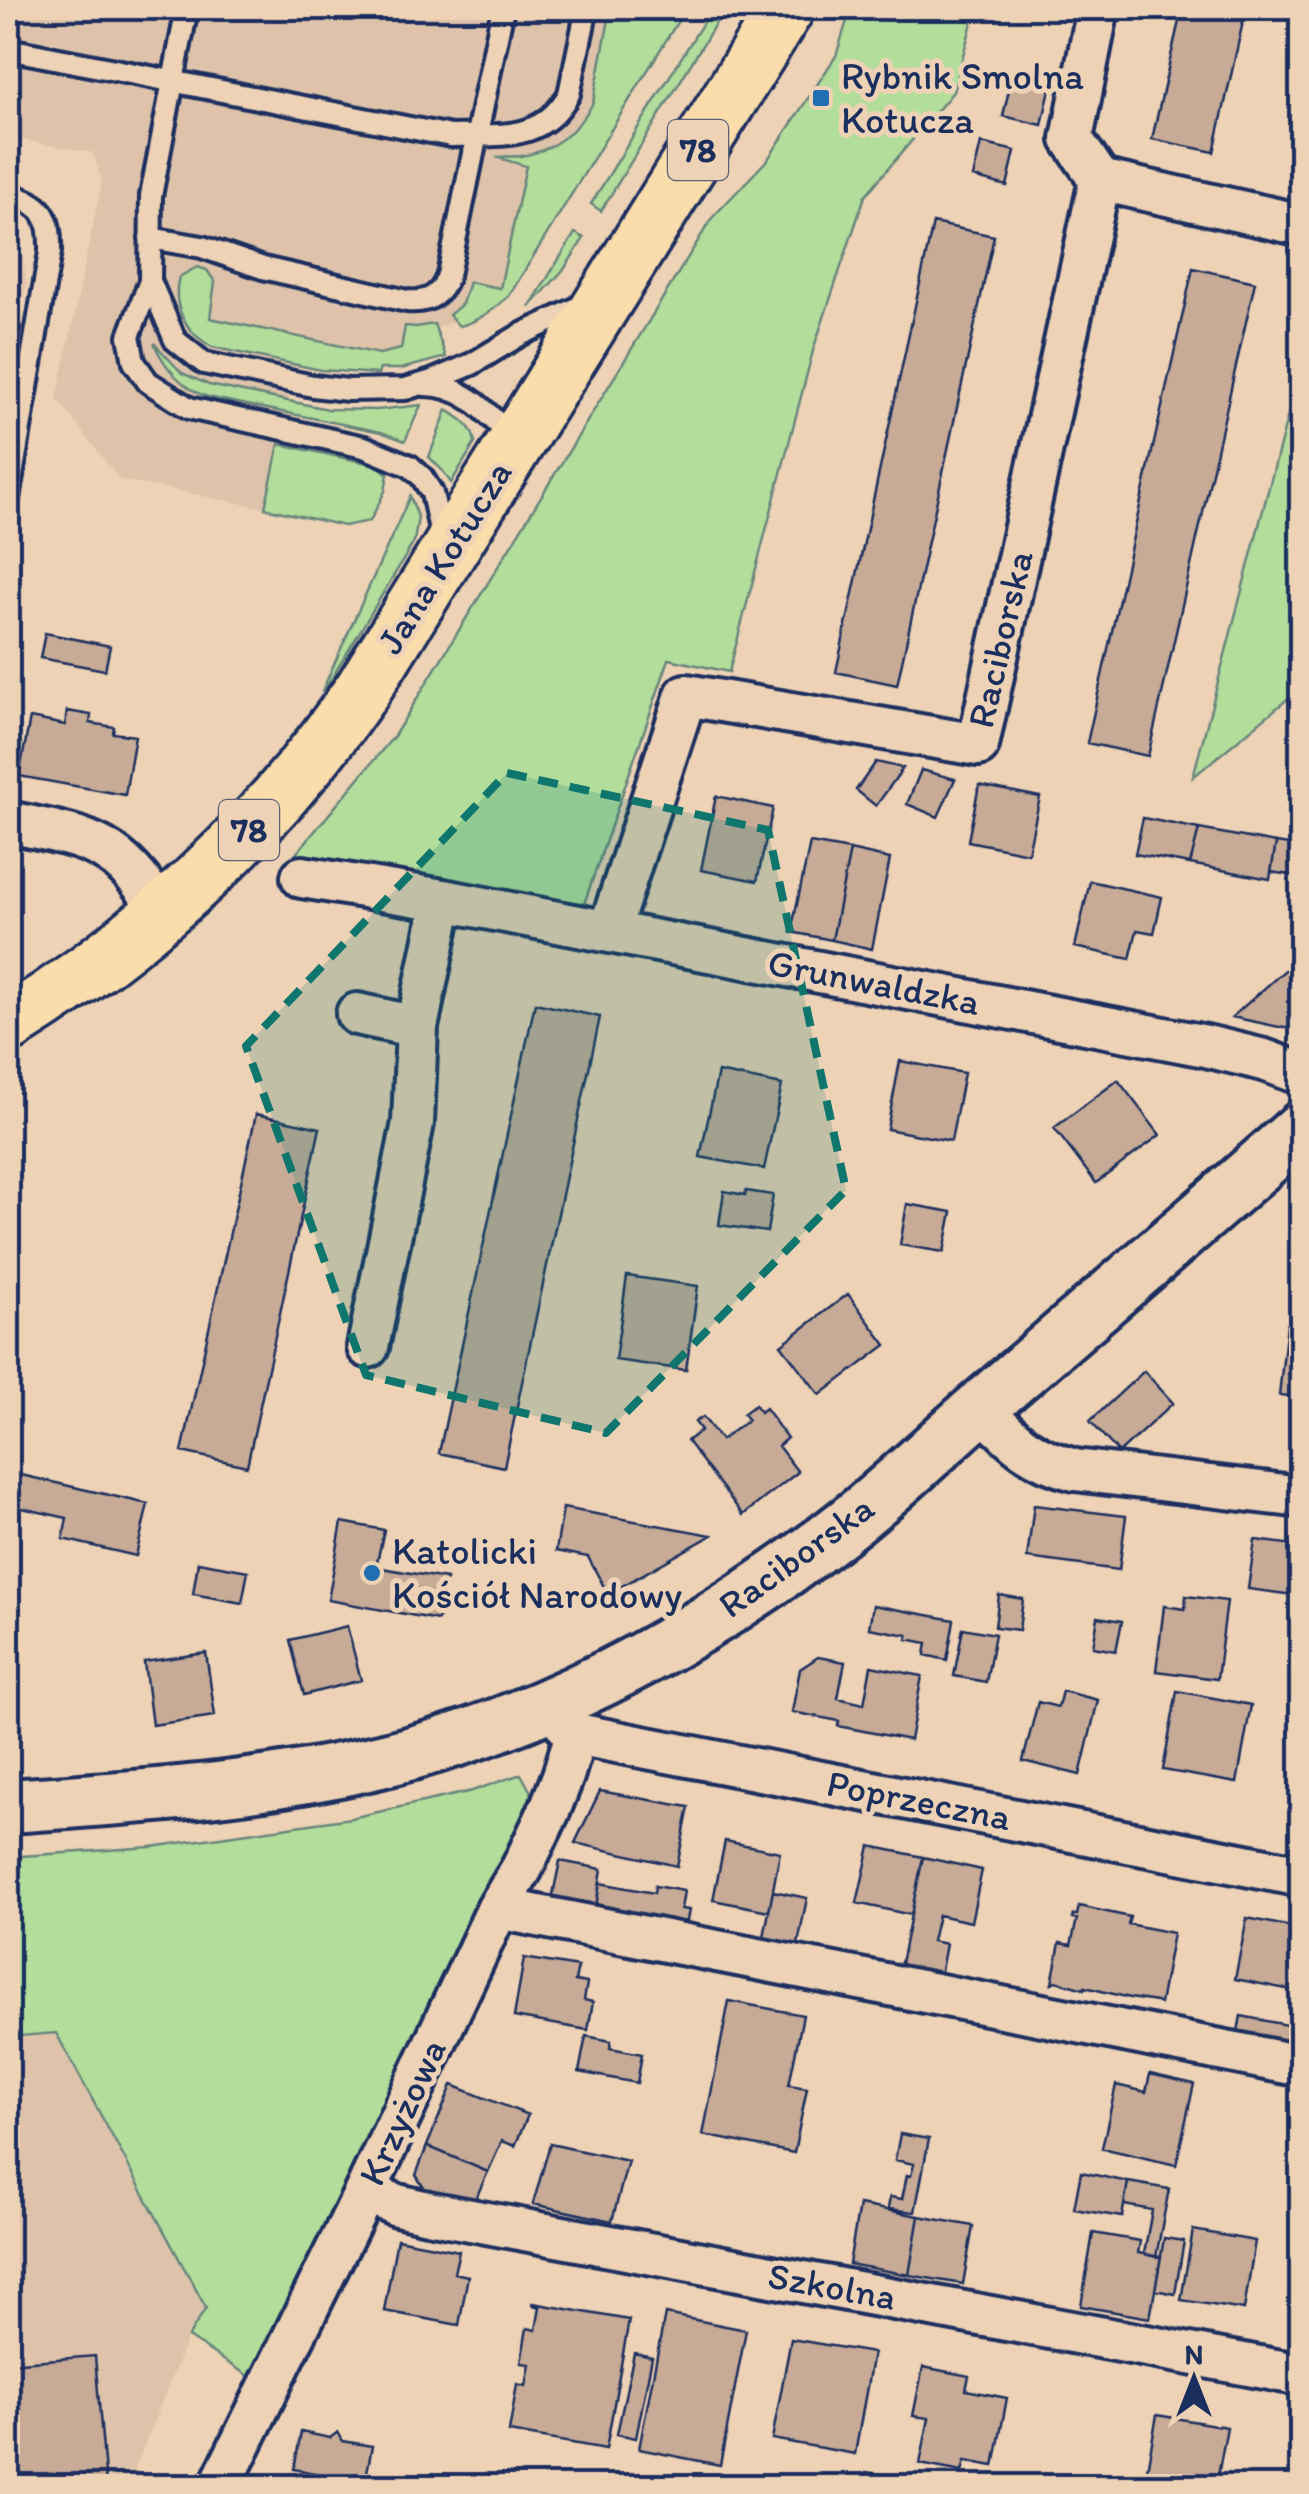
<svg xmlns="http://www.w3.org/2000/svg" width="1309" height="2494" font-family="Itim,sans-serif">
	<style>
		.built { fill: #dec3aa }
		.green { fill: #b3dd9b; stroke: #67867c; stroke-width: 2.5 }
		.building { fill: #c7ab96; stroke: #1b2f5e; stroke-width: 2.5 }
		.lines { fill: none; stroke-linecap: round; stroke-linejoin: round }
		.service-casing { stroke: #1b2f5e; stroke-width: 28 }
		.minor-casing { stroke: #1b2f5e; stroke-width: 48 }
		.tertiary-casing { stroke: #1b2f5e; stroke-width: 60 }
		.primary-casing { stroke: #1b2f5e; stroke-width: 62 }
		.service { stroke: #eed2b5; stroke-width: 20 }
		.minor { stroke: #eed2b5; stroke-width: 40 }
		.tertiary { stroke: #eed2b5; stroke-width: 52 }
		.primary { stroke: #fbddab; stroke-width: 55 }
		.marked { fill: #0f766e; fill-opacity: 0.2; stroke: #0f766e; stroke-width: 8; stroke-dasharray: 20 12; stroke-linejoin: round }
		.poi-dot { fill: #1f6fb2; stroke: #eed2b5; stroke-width: 4 }
		.labels { text-anchor: middle; dominant-baseline: central; stroke-width: 10; stroke-linejoin: round; paint-order: stroke }
		.shield { fill: #eed2b5; stroke: #5a6078; stroke-width: 2.5 }
		.shield-label { font-size: 35px; font-weight: bold; fill: #1b2f5e }
		.poi-label { font-size: 38px; fill: #1b2f5e; stroke: #eed2b5; text-anchor: start }
		.street-label { font-size: 38px; fill: #1b2f5e; stroke: #eed2b5 }
	</style>
	<rect width="100%" height="100%" fill="#eed2b5"/>
	<filter id="ink" filterUnits="userSpaceOnUse"><feTurbulence type="fractalNoise" baseFrequency=".01" numOctaves="2"/><feDisplacementMap in="SourceGraphic" scale="20" xChannelSelector="R" yChannelSelector="G"/><feConvolveMatrix kernelMatrix="1 2 1 2 8 2 1 2 1" color-interpolation-filters="sRGB"/></filter>
	<g filter="url(#ink)">
		<!-- built -->
		<path class="built" d="M8,8h612l-20,98 -97,182 -49,33 -44,20 -10,28 -23,2 -81,-8 -31,145 -145,-28 -63,-81 45,-218 -9,-28 -85,-16z
			M8,222l4,3 9,16 5,42 -18,84z
			M56,2033l150,275 -18,29 -60,149h-120v-449z"/>
		<!-- green -->
		<path class="green" d="M611,8h75l-177,288c-15,13 -31,26 -50,30l-10,-11 13,-11 7,-22 31,6 26,-122 -30,-9c8,-1 17,0 25,-1 33,-5 56,-25 72,-53z
			M712,8h13l-124,203 -10,-7z
			M851,8h125l-23,84 -88,104 -51,151 -85,325 -60,-13 -86,248 -288,-52 99,-119 318,-518 56,-59 68,-103z
			M575,233l9,5 -19,30 -36,40z
			M197,267l10,3 8,12 -5,36 169,36 22,-5 4,-23 11,1 18,-3 12,33 -45,12h-21l-2,5 -57,-4 -109,-23c-26,-14 -41,-41 -33,-70z
			M154,343l28,30 27,12 119,24 49,1 44,-5 -16,36 -24,-9 -173,-35c-25,-8 -44,-30 -54,-54z
			M1301,365v323l-108,89z
			M447,410c14,9 26,16 28,33l-24,40 -8,-12 -14,-14z
			M279,444l98,21 11,9 -3,17 -15,30 -26,5 -79,-18z
			M410,496l8,21 -4,25 -90,149h-2z
			M521,1774l12,22 -158,352 -117,234 -70,-45 18,-29 -150,-275 -48,4v-180l143,-10 200,-29 121,-27z"/>
		<!-- building -->
		<path class="building" d="M1182,8h64l-32,144 -62,-13z
			M1013,72l39,8 -10,45 -39,-9z
			M981,143l34,8 -8,35 -34,-9z
			M933,223l61,13 -97,449 -61,-13z
			M1193,268l62,14 -107,474 -61,-13z
			M45,633l65,13 -5,24 -65,-12z
			M67,711l24,4 -1,8 24,4 -1,6 22,3 -10,59 -106,-19 11,-58 35,7z
			M876,762l27,6 -27,38 -20,-16z
			M921,770l34,9 -17,38 -31,-13z
			M979,785l61,12 -12,56 -60,-12z
			M716,796l57,12 -16,73 -56,-11z
			M1143,818l56,11 -9,35 -55,-10z
			M1199,829l77,14 -6,36 -80,-15z
			M810,843l40,7 -18,90 -41,-8z
			M1276,843l26,4v30l-31,-5z
			M850,850l40,9 -18,90 -40,-9z
			M1090,881l72,16 -8,36 -17,-3 -7,29 -55,-12z
			M1302,955v73h-18l-52,-11z
			M535,1003l65,14 -96,450 -65,-14z
			M900,1061l64,12 -13,68 -64,-12z
			M718,1072l64,13 -18,84 -64,-12z
			M1118,1080l42,55 -64,48 -42,-55z
			M256,1114l64,14 -73,338 -65,-14z
			M724,1191l21,4 1,-4 27,4 -6,37 -48,-7z
			M907,1204l45,8 -8,40 -44,-7z
			M627,1276l71,10 -12,84 -71,-10z
			M848,1294l38,51 -66,50 -39,-50z
			M1287,1325l15,2v70l-23,-2z
			M1144,1371l29,32 -54,50 -29,-32z
			M755,1405l5,7 5,-4 22,30 -9,8 20,26 -55,43 -56,-74 14,-11 -6,-8 8,-5 18,23 27,-20 -5,-6z
			M8,1472l140,32 -12,52 -73,-17 4,-21 -59,-13z
			M1034,1505l92,11 -7,54 -92,-12z
			M563,1508l149,27 -104,59 -20,-37 -32,-6z
			M342,1522l42,8 -8,37 70,12 -8,41 -110,-20z
			M1255,1540l47,6v50l-54,-7z
			M198,1562l50,9 -6,32 -49,-9z
			M999,1595l24,4 -4,31 -24,-3z
			M1186,1596l41,5 -10,78 -61,-8 8,-65 21,3z
			M873,1605l81,15 -7,40 -22,-5 2,-12 -20,-4 1,-4 -39,-7z
			M1098,1617l24,4 -6,30 -23,-4z
			M347,1626l14,54 -57,15 -14,-55z
			M963,1628l32,6 -9,48 -32,-6z
			M206,1653l9,63 -63,9 -8,-63z
			M818,1657l27,5 -7,36 26,6 7,-38 51,10 -12,64 -72,-14 1,-5 -47,-9 8,-43z
			M1062,1691l36,9 -18,75 -57,-14 15,-59 20,5z
			M1177,1691l74,14 -14,78 -74,-13z
			M600,1791l89,16 -12,59 -102,-23z
			M725,1841l55,11 -11,59 -56,-11z
			M870,1846l53,11 -12,58 -54,-12z
			M923,1857l59,13 -11,52 -33,-7 -6,26 14,3 -7,37 -40,-8z
			M560,1861l42,8 -7,43 -44,-8z
			M600,1883l54,10 1,-7 29,5 -3,18 8,1 -4,20 -90,-18z
			M773,1891l34,7 -11,56 -34,-7z
			M1079,1906l51,11 -2,7 45,9 -13,71 -4,-2 -26,-4 -45,-11 -1,2 -28,-8 -4,2 8,-40 11,2 6,-26 -5,-1 1,-3h4z
			M1247,1918l55,11v63l-67,-13z
			M524,1958l54,9 -3,14 12,2 -3,17 9,2 -5,28 -74,-13z
			M729,2001l74,14 -14,70 18,3 -13,65 -91,-18z
			M1241,2016l61,12v31l-67,-13z
			M586,2036l25,5 -1,7 32,6 -5,29 -58,-11z
			M1150,2074l44,10 -18,81 -74,-17 14,-63 30,7z
			M452,2085l76,30 -13,31 -13,-5 -14,31 -61,-26z
			M900,2134l29,5 -14,73 -27,-3 2,-12 12,2 5,-24 4,1 3,-12 -19,-4z
			M550,2144l78,17 -16,60 -79,-17z
			M427,2146l61,26 -14,30 -47,-9 -11,-18z
			M1081,2172l47,10 -6,35 -48,-8z
			M1128,2182l41,7 -13,68 -12,-3 8,-44 -28,-5z
			M859,2205l60,11 -10,59 -60,-11z
			M919,2216l54,10 -10,58 -54,-9z
			M1193,2230l62,11 -11,69 -63,-10z
			M1093,2233l47,8 -2,12 23,4 -11,61 -69,-12z
			M1164,2238l20,3 -9,53 -20,-4z
			M397,2239l62,12 -5,22 14,3 -9,49 -75,-14z
			M533,2303l96,17 -23,129 -97,-17 8,-48 9,2 4,-22 -9,-1 6,-35 9,2 4,-23 -7,-2z
			M665,2314l81,16 -26,135 -81,-16z
			M791,2339l82,14 -18,101 -83,-15z
			M634,2353l18,4 -16,81 -19,-4z
			M95,2356l11,130h-98v-123z
			M923,2367l46,9 -3,14 41,8 -13,68 -29,-5 -3,11 -42,-8 9,-46 -16,-2z
			M1157,2415l70,12 -11,59h-72z
			M301,2432l29,6 8,-6 5,9 29,5 -7,37 -71,-14z
			M866,2472l30,5 -2,9h-31z"/>
		<g class="lines">
			<defs>
				<path id="service" d="M187,8l-36,188 -1,85 -21,55 5,26 14,20 41,26 175,39 46,19 12,11 10,16 10,46
					M8,49l443,87c50,-2 90,7 118,-42l18,-86
					M8,194c35,10 43,21 42,58l-42,247
					M150,238l52,9 61,21 144,33c21,2 34,-5 41,-26l55,-267
					M150,281l25,59 29,23 109,23 35,4 57,-1 27,-8 40,-17 48,-29 64,-30
					M424,385c42,0 64,28 90,56"/>
				<path id="minor" d="M1100,180l202,45
					M8,822c78,16 108,17 153,89
					M302,877l141,23 763,146 58,14 38,14
					M609,931l77,-236 292,50 122,-565 -28,-41 26,-131
					M357,1014l60,13 26,-127
					M368,1347l45,-224 4,-96
					M981,1408c32,32 49,51 94,62l227,27
					M559,1714l8,12 9,8 726,142
					M498,1908l804,158
					M365,2192l32,13 31,7 874,163
					M220,2486l145,-294 133,-284 24,-40 28,-59 13,-33 13,-42"/>
				<path id="tertiary" d="M8,1806c135,-9 272,-17 404,-53 157,-43 312,-131 439,-232 45,-36 87,-77 131,-115 107,-92 214,-184 320,-278"/>
				<path id="primary" d="M8,1025c140,-87 262,-200 355,-336l423,-681"/>
			</defs>
			<!-- service casing -->
			<use href="#service" class="service-casing"/>
			<!-- minor casing -->
			<use href="#minor" class="minor-casing"/>
			<!-- tertiary casing -->
			<use href="#tertiary" class="tertiary-casing"/>
			<!-- primary casing -->
			<use href="#primary" class="primary-casing"/>
			<!-- service -->
			<use href="#service" class="service"/>
			<!-- minor -->
			<use href="#minor" class="minor"/>
			<!-- tertiary -->
			<use href="#tertiary" class="tertiary"/>
			<!-- primary -->
			<use href="#primary" class="primary"/>
		</g>
	</g>
	<!-- marked area -->
	<path class="marked" d="M507,773l261,57 78,360 -240,243 -240,-58 -120,-329z"/>
	<!-- markers -->
	<g class="poi-dot">
		<rect x="811" y="88" width="20" height="20" rx="5"/>
		<circle cx="372" cy="1573" r="10"/>
	</g>
	<g class="labels">
		<!-- shield labels -->
		<g class="shield">
			<rect x="668" y="120" width="60" height="60" rx="8"/>
			<rect x="219" y="800" width="60" height="60" rx="8"/>
		</g>
		<g class="shield-label">
			<text x="698" y="150">78</text>
			<text x="249" y="830">78</text>
		</g>
		<!-- poi labels -->
		<g class="poi-label">
			<text x="841" y="76">Rybnik Smolna<tspan x="841" dy="44">Kotucza</tspan></text>
			<text x="392" y="1551">Katolicki<tspan x="392" dy="44">Kościół Narodowy</tspan></text>
		</g>
		<!-- street labels -->
		<g class="street-label">
			<text transform="translate(444 557) rotate(-58)">Jana Kotucza</text>
			<text transform="translate(1000 639) rotate(-77)">Raciborska</text>
			<text transform="translate(874 982) rotate(11)">Grunwaldzka</text>
			<text transform="translate(796 1556) rotate(-36)">Raciborska</text>
			<text transform="translate(919 1800) rotate(11)">Poprzeczna</text>
			<text transform="translate(402 2112) rotate(-65)">Krzyżowa</text>
			<text transform="translate(832 2286) rotate(10)">Szkolna</text>
		</g>
	</g>
	<!-- margin -->
	<rect width="1309" height="2494" fill="none" stroke="#eed2b5" stroke-width="40"/>
	<rect x="20" y="20" width="1269" height="2454" fill="none" stroke="#1b2f5e" stroke-width="4" filter="url(#ink)"/>
	<!-- north arrow -->
	<g transform="translate(1194 2379)" stroke="#eed2b5" stroke-width="8" paint-order="stroke">
	<path d="M0-8L18 38L0 25L-18 38Z" fill="#1b2f5e"/>
	<text y="-15" font-size="28" font-weight="bold" text-anchor="middle" fill="#1b2f5e">N</text>
	</g>
</svg>
